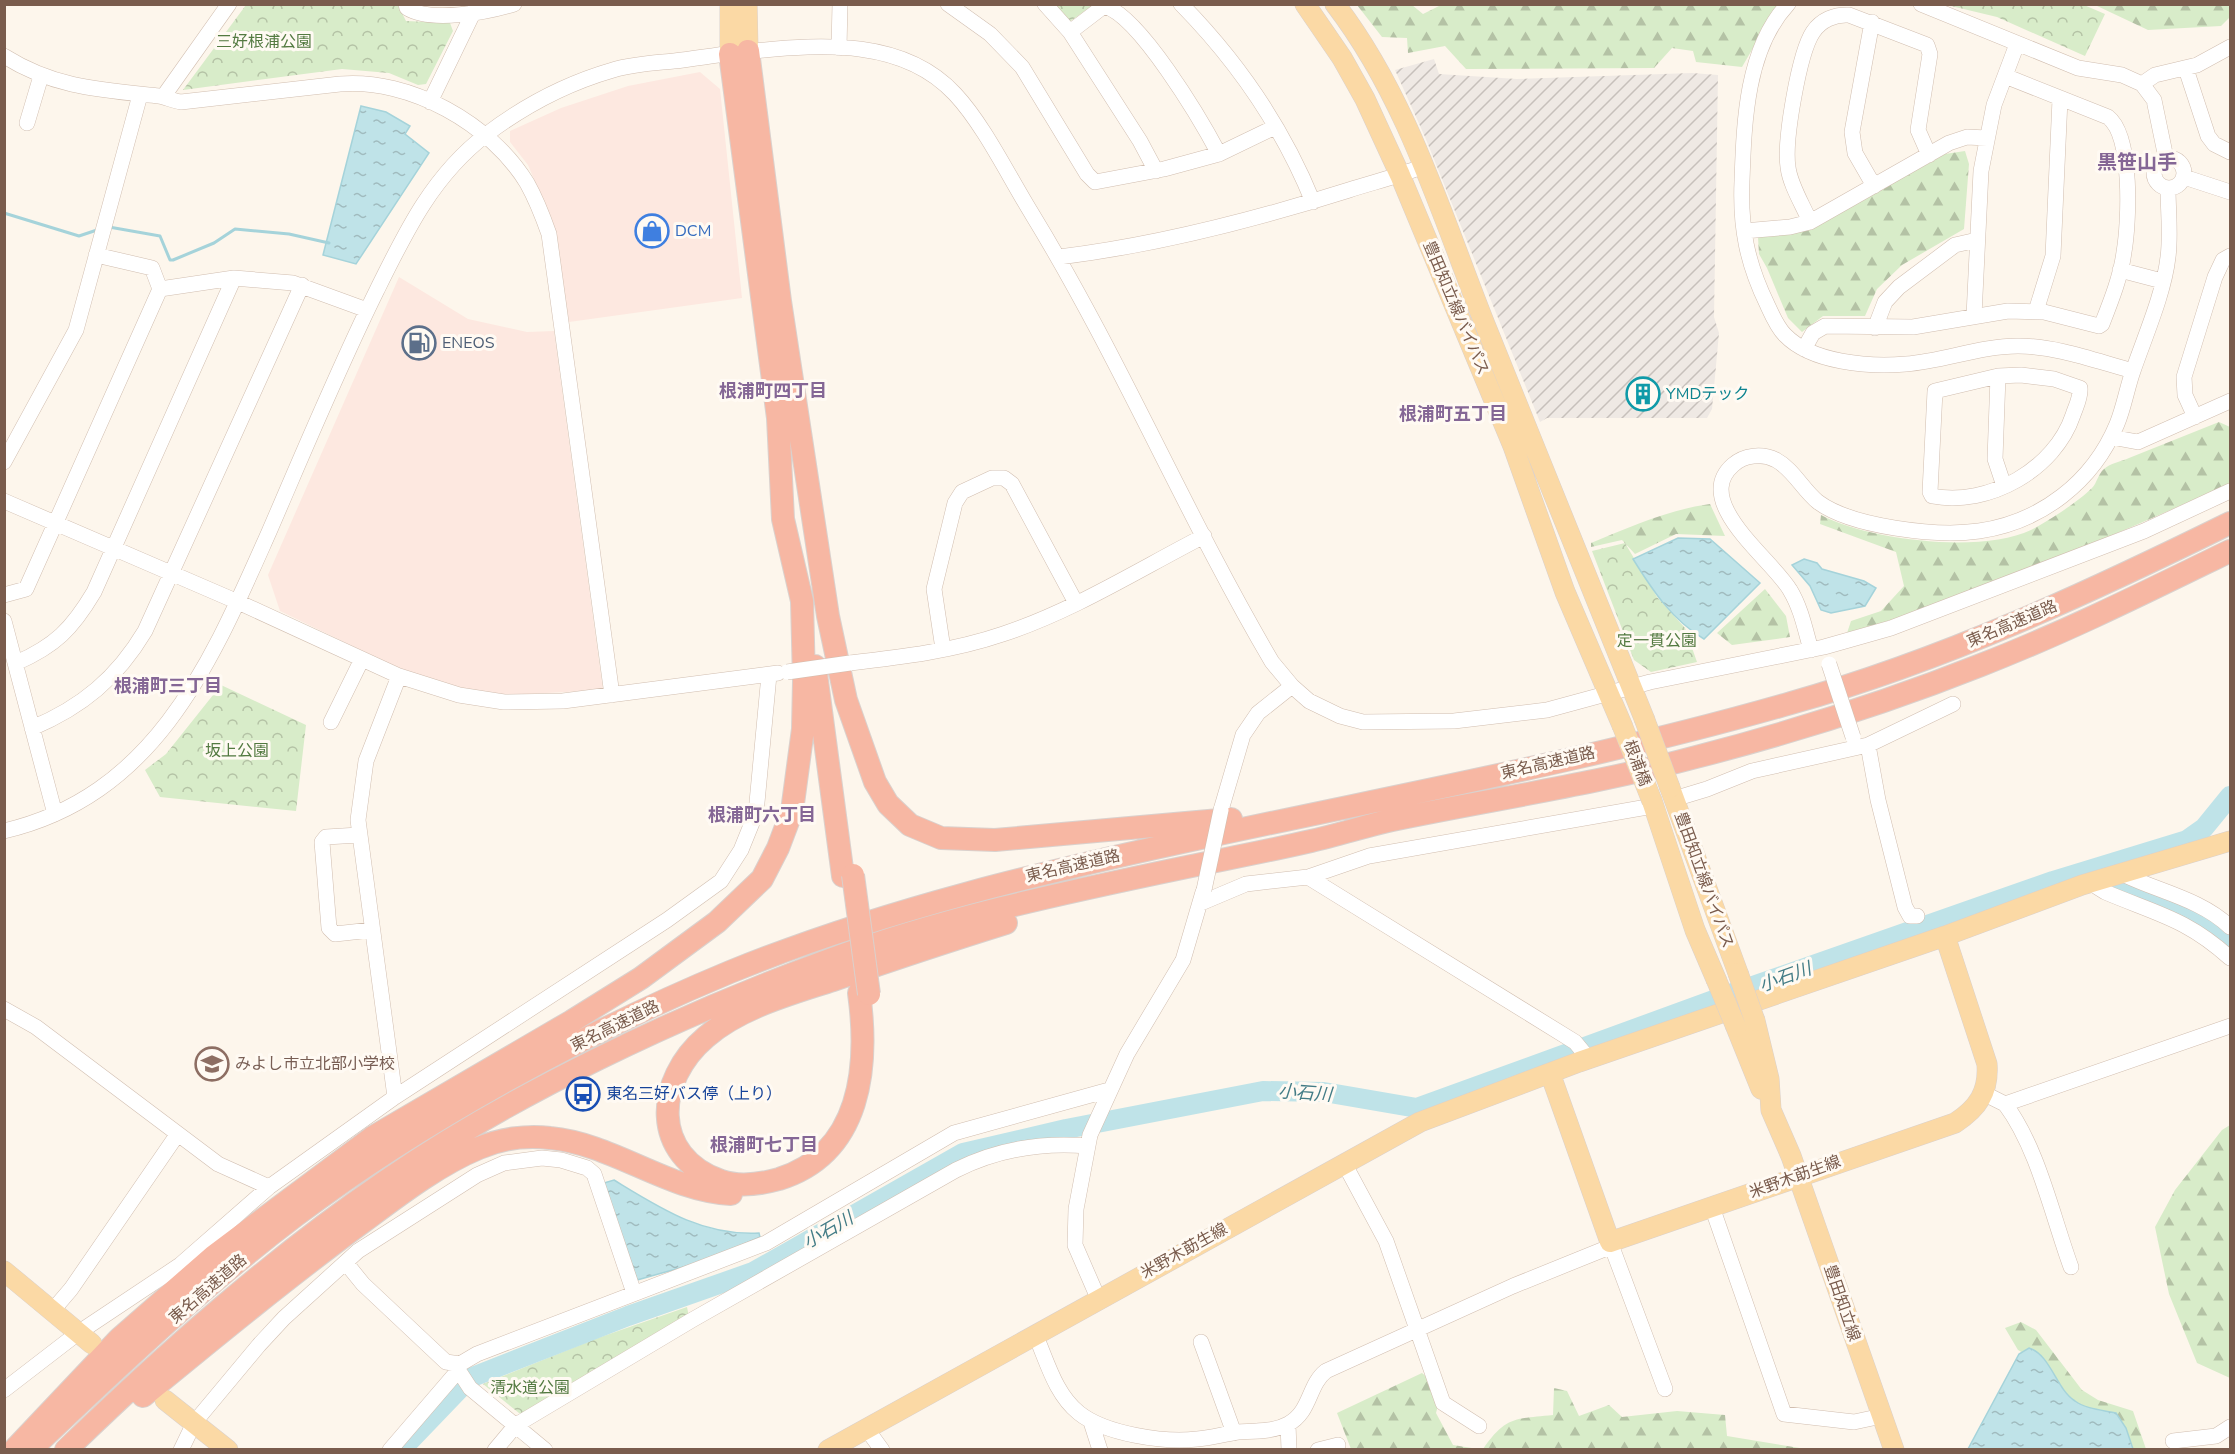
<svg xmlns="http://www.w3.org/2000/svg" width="2235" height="1454" font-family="'Nunito Sans','Noto Sans JP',sans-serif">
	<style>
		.commercial { fill: #fde8e0 }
		.industrial { fill: url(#industrial-furrows) }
		.forest { fill: url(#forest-firs) }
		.park { fill: url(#park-crowns) }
		.water { fill: url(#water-ripples); stroke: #a5d3da; stroke-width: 1.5 }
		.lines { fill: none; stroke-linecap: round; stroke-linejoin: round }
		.stream { stroke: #a5d3da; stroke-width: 3 }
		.river { stroke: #bfe3e8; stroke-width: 20 }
		.minor-casing { stroke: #d1beb0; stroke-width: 16 }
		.major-casing { stroke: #dad1cd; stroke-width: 21 }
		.highway-casing { stroke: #dad1cd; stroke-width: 24 }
		.minor { stroke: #fff; stroke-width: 15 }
		.major { stroke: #fbd9a5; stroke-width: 20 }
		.highway { stroke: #f7b7a3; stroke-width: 22 }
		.minor-bridge-casing { stroke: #d1beb0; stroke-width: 16; stroke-linecap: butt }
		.major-bridge-casing { stroke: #dad1cd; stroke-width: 21; stroke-linecap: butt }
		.highway-bridge-casing { stroke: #dad1cd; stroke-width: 24; stroke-linecap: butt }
		.minor-bridge { stroke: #fff; stroke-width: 15 }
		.major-bridge { stroke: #fbd9a5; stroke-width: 20 }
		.highway-bridge { stroke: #f7b7a3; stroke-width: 22 }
		.labels { text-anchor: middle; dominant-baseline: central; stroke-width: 6; stroke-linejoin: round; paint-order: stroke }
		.park-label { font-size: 16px; fill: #537a41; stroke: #fffaf3 }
		.shop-label { font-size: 16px; fill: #366cbe; stroke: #fffaf3; text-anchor: start }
		.street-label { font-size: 16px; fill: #7a5c4d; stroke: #fffaf3 }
		.service-label { font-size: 16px; fill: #4e5e75; stroke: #fffaf3; text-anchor: start }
		.culture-label { font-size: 16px; fill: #0d838f; stroke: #fffaf3; text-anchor: start }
		.education-label { font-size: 16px; fill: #785e54; stroke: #fffaf3; text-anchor: start }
		.transit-label { font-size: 16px; fill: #164399; stroke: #fffaf3; text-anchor: start }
		.neighbourhood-label { font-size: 18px; font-weight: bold; fill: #846695; stroke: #fffaf3 }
		.water-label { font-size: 18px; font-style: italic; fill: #437c86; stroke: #fffaf3 }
		.quarter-label { font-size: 20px; font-weight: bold; fill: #846695; stroke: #fffaf3 }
	</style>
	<defs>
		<pattern id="industrial-furrows" width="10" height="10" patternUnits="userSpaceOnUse" patternTransform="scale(1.5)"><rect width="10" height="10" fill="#efe9e4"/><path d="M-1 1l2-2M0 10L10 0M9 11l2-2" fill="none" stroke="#c7c0bb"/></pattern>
		<pattern id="forest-firs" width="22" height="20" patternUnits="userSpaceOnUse" patternTransform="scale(1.5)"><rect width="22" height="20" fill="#d8ecc9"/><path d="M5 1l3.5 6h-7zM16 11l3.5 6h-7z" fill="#b4c2a5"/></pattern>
		<pattern id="park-crowns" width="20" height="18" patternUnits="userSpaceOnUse" patternTransform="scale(1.5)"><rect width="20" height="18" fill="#d8ecc9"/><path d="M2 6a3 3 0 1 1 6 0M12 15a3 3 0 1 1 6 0" fill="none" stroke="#b4c2a5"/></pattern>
		<pattern id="water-ripples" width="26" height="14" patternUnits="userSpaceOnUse" patternTransform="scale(1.5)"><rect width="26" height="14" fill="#bfe3e8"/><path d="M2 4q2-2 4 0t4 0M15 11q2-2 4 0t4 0" fill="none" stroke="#a0bbbe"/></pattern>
	</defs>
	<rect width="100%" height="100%" fill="#fdf6ec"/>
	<!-- commercial -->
	<path class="commercial" d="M700,72l20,17 22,209 -173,24 -14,-93 -27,-64 -18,-23v-11l51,-23 67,-22z
		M399,277l69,42 59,13 27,-1 49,359 -94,5 -45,-6 -62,-19 -122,-59 -12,-36z"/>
	<!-- industrial -->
	<path class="industrial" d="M1434,59l5,15 78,5 175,-6 26,2 -4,242 5,16 -7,76 -5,9h-160l-7,4 -115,-285 -30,-67z"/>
	<!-- forest -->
	<path class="forest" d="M1443,4l335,1 -36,62 -46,-5 -3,-11 -21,-3 -18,20 -188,1 -21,-23 -37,7 -1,-15 -25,-1 -25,-32h55l11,9z
		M2095,5h135v12l-9,9 -73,4z
		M1965,151l4,13 -5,65 -62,36 -25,24 -12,27h-42l-21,16 -14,-14 -21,-50 -8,-14 -1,-17 51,-7 136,-76z
		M2219,422l11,5v56c-125,58 -252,109 -384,153l5,-15 30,-10 23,-25 -8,-34 -76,-28 1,-9c47,25 160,39 210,15 17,-9 47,-28 61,-42 5,-5 6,-14 12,-19 5,-5 18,-8 25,-11 30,-12 60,-24 90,-36z
		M1710,504l15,32 -49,-2 -41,20 -13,-14 -31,7v-4c39,-16 76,-33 119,-39z
		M1765,589l21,27 4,21 -58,8 -15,-12z
		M2230,1125v253l-33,-15 -28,-69 -14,-67 20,-37 47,-60z
		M2021,1322l15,8 46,60 16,10 35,11 13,38h-20l-36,-33 -44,-33 -12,-24 -16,-9 -13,-22z
		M1422,1373l20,17 -6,23 17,32 25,4h-127l-14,-36z
		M1554,1388l13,3 12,25 30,-11 13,12 55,-6 48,4 2,21 79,13h-323c23,-33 32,-30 70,-34z"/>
	<!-- park -->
	<path class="park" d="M246,5h152l8,16 44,2 3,8 -27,53 -8,1 -29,-12 -47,-4 -159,21z
		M1053,5h40l-25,18z
		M1947,5h137l21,9 -20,42 -88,-39z
		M1625,543l32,54 28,31 12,34 -46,10 -17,-12 -42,-109z
		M221,685l85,40 -10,86 -136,-14 -15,-27 21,-16z
		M687,1307l2,10 -162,98 -8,-2 -36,-29 112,-45z"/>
	<!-- water -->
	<path class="water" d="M361,106l25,6 24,14 -5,8 24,19 -73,111 -33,-9z
		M1678,538l32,1 50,44 -56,56c-32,-19 -51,-48 -71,-80z
		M1804,559l13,4 5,6 42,12 12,7 -11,18 -34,7 -10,-3 -11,-24 -18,-21z
		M614,1180c46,28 88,56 145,53l1,4 -52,23 -71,20 -33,-97z
		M2029,1348c22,7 27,41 46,53 11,8 27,9 41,12l10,15 7,21h-165l51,-95z"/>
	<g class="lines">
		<!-- stream -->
		<path class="stream" d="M4,213l75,23 18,-6
			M109,227l51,9 10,24h3l41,-17 21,-14 54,5 40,9"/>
		<!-- river -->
		<path class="river" d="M2113,889l68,22 15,7 34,29
			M401,1450l69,-72 158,-62 125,-44 210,-119 103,-24 197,-38 61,1 93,16 316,-115 320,-112 134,-41 17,-12 26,-32"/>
		<defs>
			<path id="minor" d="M406,4l1,4c24,15 81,4 107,-4
				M948,4l42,30 32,33 65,107 8,8 69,-13 55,-15 56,-27
				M1045,4l25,28 70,109 16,30
				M1181,4c56,57 102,124 132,198
				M1788,4c-42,45 -44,119 -46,177 -2,46 5,82 25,123 5,11 10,23 18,31 27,28 84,32 121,29 38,-3 74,-18 112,-18 39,0 78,15 115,25
				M1921,4l157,64 44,7 20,9 12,16 12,58
				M1872,22l-20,110 3,21 19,33
				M1070,32l34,-26c35,9 97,114 115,148
				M839,48l1,-44
				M4,56c51,32 97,34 155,40 7,1 14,5 22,6l159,-18c70,-6 151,40 187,99 9,16 16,34 22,51l63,461
				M2186,69l22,67 6,8 16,8
				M2142,84l13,-9 42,-10 33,-18
				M163,97l66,-93
				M430,102l46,-95
				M27,123l14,-47
				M2154 173a15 15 0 1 1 30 0a15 15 0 1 1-30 0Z
				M2184,177l46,15
				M1810,222c-7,-17 -20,-37 -22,-55 -4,-26 11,-114 25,-135 8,-12 22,-18 36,-17l78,30 3,9 -12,76 11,25
				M1744,231l46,-4 20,-5 139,-79 18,-6 20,1
				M96,255l56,13 8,21
				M1059,257c99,-12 195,-37 290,-67 25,-8 50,-14 75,-24
				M2120,270l42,11
				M2036,311l17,-55 7,-157
				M1974,316l7,-145 13,-66 23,-61
				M1875,328l10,-26 14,-15 56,-42 22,-5
				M1804,349l9,-16 12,-7 88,1 95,-16 36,1 55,14 3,-2c9,-23 19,-48 22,-72 5,-29 9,-116 -16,-135l-103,-41
				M2021,375l33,4 26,9c1,9 -4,18 -7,27 -18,54 -84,92 -141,81l-2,-4 5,-101 63,-15z
				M1998,376l-3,83 9,27
				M2195,417l-10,-22 -1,-18 31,-100 8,-17 7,-4
				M2111,437l27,5 92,-41
				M4,462l72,-132 64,-235
				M4,501l234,101 161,74 60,19 45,7 59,-1 215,-28
				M4,595l22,-6 134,-300 74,-11 59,5 74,27
				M4,621l51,193
				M943,649l-9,-60 21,-86 7,-11 30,-14h12l8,6 64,119
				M1811,650c-6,-21 -10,-42 -21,-60 -18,-31 -99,-88 -57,-125 11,-10 29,-12 43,-5 17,9 27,30 42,42 34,25 119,35 161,29 62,-9 114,-49 138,-107 7,-17 10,-36 16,-53 12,-35 31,-78 35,-114 3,-22 0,-47 0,-69
				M16,663c39,-17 56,-34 78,-71l140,-314
				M850,663c52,-6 103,-12 153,-29 70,-23 135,-64 201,-98
				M331,722l31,-63
				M32,728c50,-21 85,-50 113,-97l157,-346
				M1868,745l10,55 27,107 5,9h7
				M1674,799l33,-10 45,-18 116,-26 85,-41
				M1221,810l22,-75 15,-22 34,-27
				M4,831c153,-36 208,-171 265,-299 35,-81 69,-163 108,-242 29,-59 56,-115 110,-156 37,-28 81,-51 126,-64 19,-6 41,-7 61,-9 26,-3 53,-8 80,-10 69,-7 150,-12 201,43 29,31 54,83 77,120 88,144 154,302 240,448l20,24 17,15 31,15 23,6 91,-1 93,-11 103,-28 174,-35 67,-19 253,-97 86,-40
				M359,835l-33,2 -4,5 7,86 6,6 36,-4
				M2125,872l2,4c34,16 75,24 103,51
				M1308,877l267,165 14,17
				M2095,881l2,6 8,5c52,22 82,27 125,66
				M1201,903l45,-19 62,-7 61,-21 284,-50
				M4,1009l32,18 182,137 51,23
				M1985,1094l20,10 225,-78
				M395,1097l-37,-277 8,-59 33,-85
				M2005,1104c33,44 47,111 66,163
				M1344,1163l42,78 57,162 36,23
				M1712,1207l72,207 70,8 28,-6
				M1610,1242l55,147
				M346,1263l17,21 83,78 14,2 17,-10 289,-111 188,-110 155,-43
				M1098,1298l-23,-53 1,-36 14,-74 37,-81 56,-94 20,-68
				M53,1310l18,-21 106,-154
				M1035,1334c12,27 20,60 44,79 26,21 86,30 118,26 14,-1 27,-5 41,-7 16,-1 35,0 50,-8 23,-12 20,-39 38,-53l187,-85 94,-38 3,-6
				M1201,1342l33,91
				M455,1365l15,23 75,62
				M4,1390l74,-57 102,-68 89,-78 126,-90 272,-177 54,-39 20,-31 15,-37 13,-138
				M1091,1422l9,28
				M1288,1424l1,26
				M866,1428l16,22
				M2173,1441l43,-5 14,-9
				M181,1450l13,-27 65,-78 25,-27 74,-67 119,-76 27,-12 38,-5 19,2 26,8 7,6 40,119
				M390,1450l67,-78
				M495,1450l21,-25 176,-105 264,-150c42,-21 86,-28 132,-24
				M1318,1450l20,-5"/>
			<path id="major" d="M730,4v50
				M747,4l1,47
				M1305,4l37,54 23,41 35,76 113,271 52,146 57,133
				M1335,4c73,95 107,213 151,323 52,131 106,261 158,391
				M1670,788l68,185
				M1652,801l43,129 21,49
				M1755,1021l14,58 2,31 20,46 103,294
				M1736,1027l25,62
				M1550,1073l60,169 345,-119c23,-15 34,-31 32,-59l-42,-128
				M4,1271l88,73
				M165,1400l63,50
				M828,1450l592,-328 159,-60 366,-126 137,-51 148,-44"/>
			<path id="highway" d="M748,51l32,250 48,315 18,84 29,82 13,22 22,21 31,13 54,2 236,-21
				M815,666l28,210
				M859,993c10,73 3,160 -80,186 -18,5 -40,8 -58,2 -71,-25 -66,-101 -15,-144 35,-30 85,-43 127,-57 58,-20 115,-39 173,-57
				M143,1396c73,-60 145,-119 221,-175 35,-26 74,-56 115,-73 21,-9 47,-13 71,-10 64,6 116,52 181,56
				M14,1450l105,-111 95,-83 159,-119 199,-116 69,-43 76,-56 45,-43 16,-31 14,-37 11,-82 1,-48 -2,-80 -19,-82 -5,-101 -48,-364
				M30,1450c86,-81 171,-163 265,-234 127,-95 288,-183 435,-244 155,-63 317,-101 480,-136 194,-42 390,-78 581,-133 153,-43 297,-110 439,-180
				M66,1450c100,-97 205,-190 320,-269 128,-88 292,-165 438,-219 116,-43 238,-69 358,-94 43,-9 86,-17 129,-27 27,-6 54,-15 81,-21 101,-21 204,-36 304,-63 97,-25 192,-55 285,-92 85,-33 167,-74 249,-114"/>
		</defs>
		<!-- minor casing -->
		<use href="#minor" class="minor-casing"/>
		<!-- major casing -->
		<use href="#major" class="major-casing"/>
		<!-- highway casing -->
		<use href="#highway" class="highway-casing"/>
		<!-- minor -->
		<use href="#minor" class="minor"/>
		<!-- major -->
		<use href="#major" class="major"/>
		<!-- highway -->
		<use href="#highway" class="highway"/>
		<defs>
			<path id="minor-bridge" d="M1829,664l24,73
				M787,672l63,-9
				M1204,890l17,-80"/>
			<path id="major-bridge" d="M1644,718l26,70
				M1622,725l30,76
				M1738,973l17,48
				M1716,979l20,48"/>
			<path id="highway-bridge" d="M853,875l16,119"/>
		</defs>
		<!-- minor-bridge casing -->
		<use href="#minor-bridge" class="minor-bridge-casing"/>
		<!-- major-bridge casing -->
		<use href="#major-bridge" class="major-bridge-casing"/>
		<!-- highway-bridge casing -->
		<use href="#highway-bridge" class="highway-bridge-casing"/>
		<!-- minor-bridge -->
		<use href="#minor-bridge" class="minor-bridge"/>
		<!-- major-bridge -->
		<use href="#major-bridge" class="major-bridge"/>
		<!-- highway-bridge -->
		<use href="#highway-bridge" class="highway-bridge"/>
	</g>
	<!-- icons -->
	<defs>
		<symbol id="shop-ring" viewBox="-11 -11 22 22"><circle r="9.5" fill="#fffaf3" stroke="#3f7fe0" stroke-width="1.5"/><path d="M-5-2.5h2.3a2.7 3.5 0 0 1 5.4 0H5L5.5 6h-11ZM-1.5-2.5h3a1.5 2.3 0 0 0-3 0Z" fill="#3f7fe0"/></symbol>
		<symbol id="fuel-ring" viewBox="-11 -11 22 22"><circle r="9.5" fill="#fffaf3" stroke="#5c6f8a" stroke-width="1.5"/><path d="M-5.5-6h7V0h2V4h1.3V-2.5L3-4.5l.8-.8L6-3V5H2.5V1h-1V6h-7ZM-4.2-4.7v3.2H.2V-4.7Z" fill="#5c6f8a"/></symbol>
		<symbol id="building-ring" viewBox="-11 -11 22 22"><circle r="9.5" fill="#fffaf3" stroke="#0f9aa8" stroke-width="1.5"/><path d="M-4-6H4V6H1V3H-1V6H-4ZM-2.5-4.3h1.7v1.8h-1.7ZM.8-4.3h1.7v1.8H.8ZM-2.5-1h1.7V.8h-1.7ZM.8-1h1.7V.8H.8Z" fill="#0f9aa8"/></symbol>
		<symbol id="school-ring" viewBox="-11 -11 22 22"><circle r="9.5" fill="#fffaf3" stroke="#8d6e63" stroke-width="1.5"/><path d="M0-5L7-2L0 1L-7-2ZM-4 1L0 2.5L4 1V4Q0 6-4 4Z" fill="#8d6e63"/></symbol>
		<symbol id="bus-ring" viewBox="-11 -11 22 22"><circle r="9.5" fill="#fffaf3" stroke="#1a4fb4" stroke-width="1.5"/><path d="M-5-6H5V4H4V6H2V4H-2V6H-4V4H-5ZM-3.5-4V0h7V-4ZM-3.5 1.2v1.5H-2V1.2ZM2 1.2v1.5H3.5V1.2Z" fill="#1a4fb4"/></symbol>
	</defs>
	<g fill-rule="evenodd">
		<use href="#shop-ring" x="633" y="212" width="38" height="38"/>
		<use href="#fuel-ring" x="400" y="324" width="38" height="38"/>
		<use href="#building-ring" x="1624" y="375" width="38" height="38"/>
		<use href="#school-ring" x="193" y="1045" width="38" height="38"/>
		<use href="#bus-ring" x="564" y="1075" width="38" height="38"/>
	</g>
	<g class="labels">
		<!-- park labels -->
		<g class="park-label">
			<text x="264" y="42">三好根浦公園</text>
			<text x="1657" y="641">定一貫公園</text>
			<text x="237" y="751">坂上公園</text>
			<text x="530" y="1388">清水道公園</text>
		</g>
		<!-- shop labels -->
		<g class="shop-label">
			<text x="675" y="231">DCM</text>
		</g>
		<!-- street labels -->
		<g class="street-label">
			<text transform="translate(1456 308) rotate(67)">豊田知立線バイパス</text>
			<text transform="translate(2012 624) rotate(-23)">東名高速道路</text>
			<text transform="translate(1548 763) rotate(-13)">東名高速道路</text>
			<text transform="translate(1637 763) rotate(69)">根浦橋</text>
			<text transform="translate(1073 866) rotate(-13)">東名高速道路</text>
			<text transform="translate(1704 880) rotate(70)">豊田知立線バイパス</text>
			<text transform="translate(615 1026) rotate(-26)">東名高速道路</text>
			<text transform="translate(1795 1177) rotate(-20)">米野木莇生線</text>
			<text transform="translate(1184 1251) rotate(-29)">米野木莇生線</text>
			<text transform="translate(208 1289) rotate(-41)">東名高速道路</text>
			<text transform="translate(1842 1303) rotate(71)">豊田知立線</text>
		</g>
		<!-- service labels -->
		<g class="service-label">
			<text x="442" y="343">ENEOS</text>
		</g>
		<!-- culture labels -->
		<g class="culture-label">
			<text x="1666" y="394">YMDテック</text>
		</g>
		<!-- education labels -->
		<g class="education-label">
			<text x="235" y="1064">みよし市立北部小学校</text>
		</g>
		<!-- transit labels -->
		<g class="transit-label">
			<text x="606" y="1094">東名三好バス停（上り）</text>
		</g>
		<!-- neighbourhood labels -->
		<g class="neighbourhood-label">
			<text x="773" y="391">根浦町四丁目</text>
			<text x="1453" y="414">根浦町五丁目</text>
			<text x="168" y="686">根浦町三丁目</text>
			<text x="762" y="815">根浦町六丁目</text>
			<text x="764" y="1145">根浦町七丁目</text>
		</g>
		<!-- water labels -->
		<g class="water-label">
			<text transform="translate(1785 977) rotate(-20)">小石川</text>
			<text transform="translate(1305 1093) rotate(4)">小石川</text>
			<text transform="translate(828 1230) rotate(-30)">小石川</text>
		</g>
		<!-- quarter labels -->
		<g class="quarter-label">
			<text x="2137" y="162">黒笹山手</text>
		</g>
	</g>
	<!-- border -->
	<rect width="2235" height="1454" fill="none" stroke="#7a5c4d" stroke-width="12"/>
</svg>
